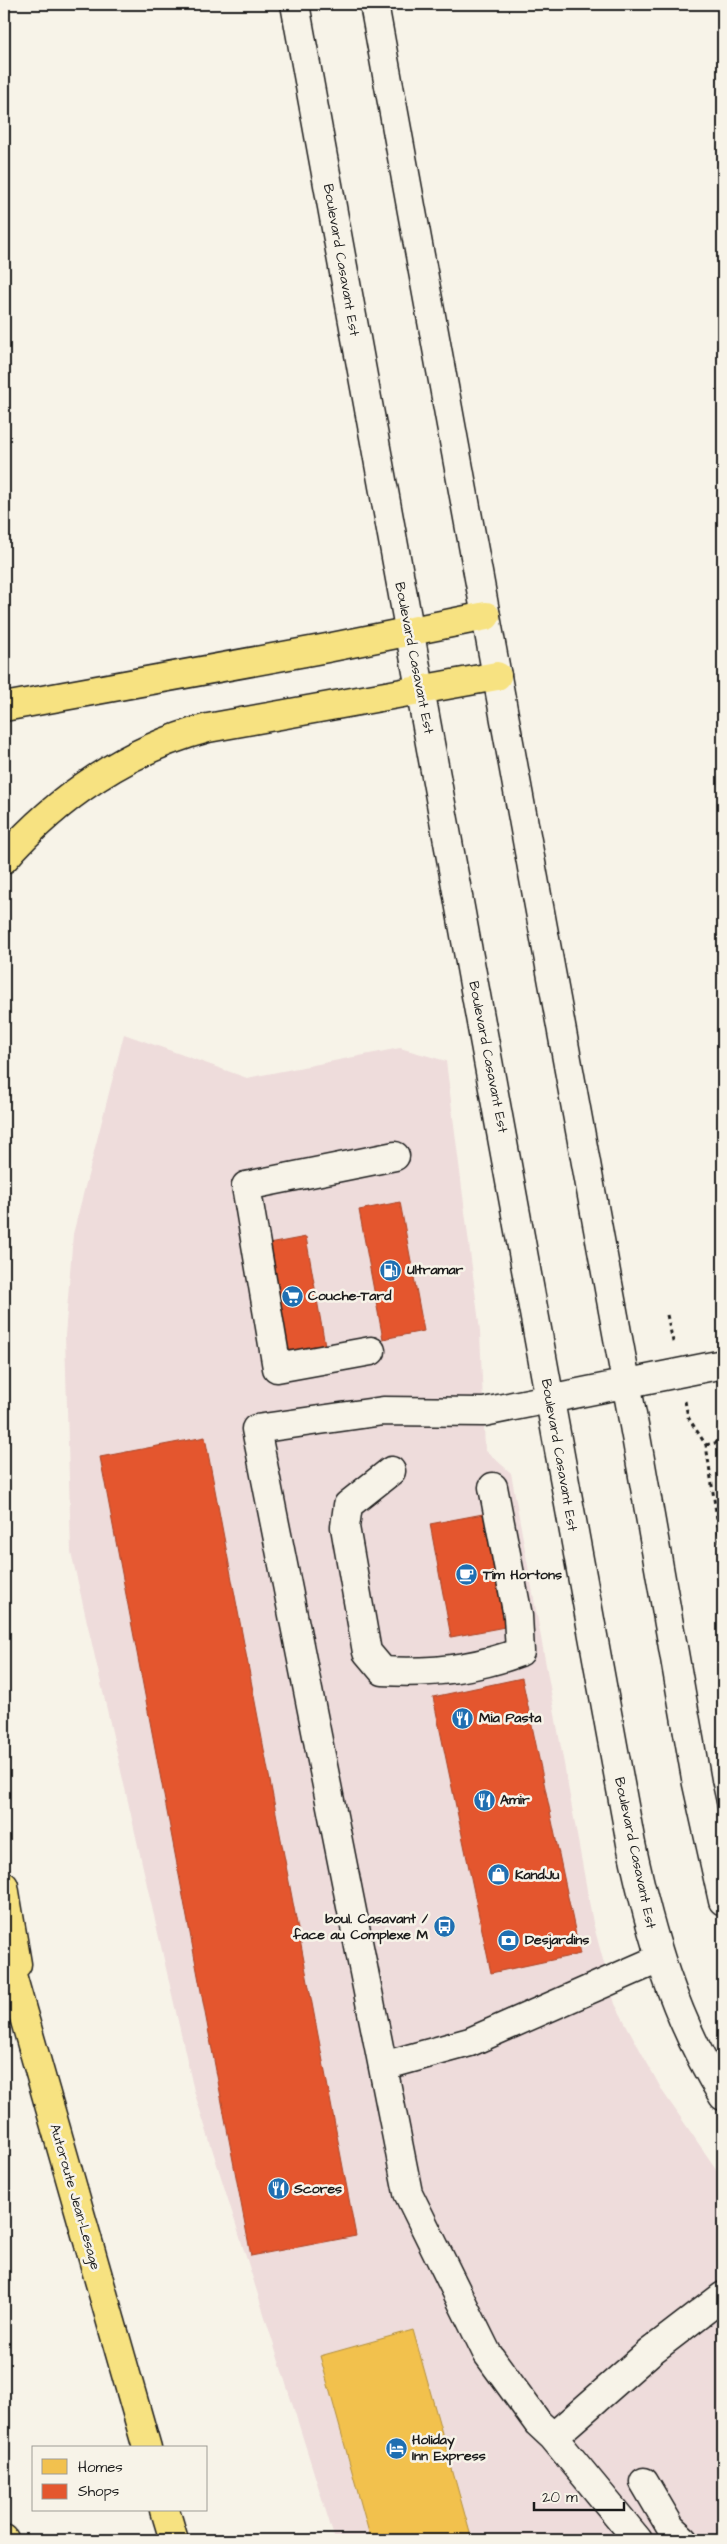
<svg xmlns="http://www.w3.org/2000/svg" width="727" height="2544" font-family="'Architects Daughter',sans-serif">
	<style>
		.built { fill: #eedcdb }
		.homes { fill: #f2c14e; stroke: #b2903f }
		.shops { fill: #e4572e; stroke: #a84529 }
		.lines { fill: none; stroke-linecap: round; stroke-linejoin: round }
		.minor-casing { stroke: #1c1c1c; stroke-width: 31 }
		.highway-casing { stroke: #1c1c1c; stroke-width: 31 }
		.path { stroke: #1c1c1c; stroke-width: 3; stroke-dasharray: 4 4; stroke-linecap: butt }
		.minor { stroke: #f7f3e8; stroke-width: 28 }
		.highway { stroke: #f7e281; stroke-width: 28 }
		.labels { text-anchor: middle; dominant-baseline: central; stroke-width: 5; stroke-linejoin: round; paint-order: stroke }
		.street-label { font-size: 14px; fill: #1c1c1c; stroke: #f7f3e8 }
		.poi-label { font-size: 14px; font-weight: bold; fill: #1c1c1c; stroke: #f7f3e8; text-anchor: start }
	</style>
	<rect width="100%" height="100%" fill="#f7f3e8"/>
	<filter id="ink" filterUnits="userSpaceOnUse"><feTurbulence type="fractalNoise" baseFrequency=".02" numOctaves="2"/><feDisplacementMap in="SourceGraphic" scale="10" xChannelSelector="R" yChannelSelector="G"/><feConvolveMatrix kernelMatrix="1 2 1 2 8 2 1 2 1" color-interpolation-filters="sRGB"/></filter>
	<g filter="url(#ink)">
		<!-- built -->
		<path class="built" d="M124,1034l123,44 153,-30 46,13 34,270 5,119 26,23 82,450 22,81 48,88 60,87v361h-388l-141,-449 -123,-539 -6,-216 8,-102z
			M723,1457v46l-7,-43z"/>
		<!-- homes -->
		<path class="homes" d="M413,2330l59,210h-101l-51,-184z"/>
		<!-- shops -->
		<path class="shops" d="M400,1202l24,129 -41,8 -24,-129z
			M306,1237l19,108 -47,9 -20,-108z
			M205,1437l151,799 -105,20 -151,-799z
			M483,1514l22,113 -54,10 -21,-113z
			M522,1678l58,276 -89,19 -58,-276z"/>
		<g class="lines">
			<defs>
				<path id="minor" d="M295,4l336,1840c19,89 43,174 92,252
					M374,4l263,1438 60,342 26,117
					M371,1351l-94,17 -31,-182 149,-30
					M391,1471l-43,34 -3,22 22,125 16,19c46,3 94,-3 137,-19l-2,-36 -25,-129
					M383,2066l87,-24 189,-83
					M553,2437l97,-85 73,-56
					M644,2482l27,46 13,12
					M638,2540l-85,-103 -15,-14 -51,-70 -79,-160 -152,-764 127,-18 101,1 239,-48"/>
				<path id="highway" d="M4,707l323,-59 159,-32
					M4,859c54,-62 124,-110 204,-131l289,-52
					M4,1886l13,78
					M4,1947l143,501
					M165,2510l9,30
					M4,2539v1"/>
			</defs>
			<!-- minor casing -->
			<use href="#minor" class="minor-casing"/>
			<!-- highway casing -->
			<use href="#highway" class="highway-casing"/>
			<!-- path -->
			<path class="path" d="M667,1315l7,31
				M685,1401l3,16 18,28 17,114
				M706,1445l17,-4"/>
			<!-- minor -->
			<use href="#minor" class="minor"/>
			<!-- highway -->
			<use href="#highway" class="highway"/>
		</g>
	</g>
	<!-- icons -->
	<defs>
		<symbol id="fuel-disc" viewBox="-11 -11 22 22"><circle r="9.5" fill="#1f6fb2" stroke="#f7f3e8"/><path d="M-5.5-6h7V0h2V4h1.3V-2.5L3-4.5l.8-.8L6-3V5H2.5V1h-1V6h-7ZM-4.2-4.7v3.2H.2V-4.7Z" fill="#fff"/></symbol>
		<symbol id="supermarket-disc" viewBox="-11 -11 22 22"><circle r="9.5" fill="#1f6fb2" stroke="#f7f3e8"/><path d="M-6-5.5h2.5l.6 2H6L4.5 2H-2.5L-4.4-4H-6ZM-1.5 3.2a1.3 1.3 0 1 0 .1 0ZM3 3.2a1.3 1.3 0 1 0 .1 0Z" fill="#fff"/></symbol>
		<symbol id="cafe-disc" viewBox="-11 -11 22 22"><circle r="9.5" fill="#1f6fb2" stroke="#f7f3e8"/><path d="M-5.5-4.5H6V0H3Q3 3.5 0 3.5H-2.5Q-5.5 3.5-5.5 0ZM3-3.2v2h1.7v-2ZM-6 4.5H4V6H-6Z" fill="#fff"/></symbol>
		<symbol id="restaurant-disc" viewBox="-11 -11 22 22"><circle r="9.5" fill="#1f6fb2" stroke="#f7f3e8"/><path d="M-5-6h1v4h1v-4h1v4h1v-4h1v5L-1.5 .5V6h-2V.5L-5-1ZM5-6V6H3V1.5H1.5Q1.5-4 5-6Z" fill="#fff"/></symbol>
		<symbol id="shop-disc" viewBox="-11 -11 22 22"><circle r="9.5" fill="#1f6fb2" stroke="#f7f3e8"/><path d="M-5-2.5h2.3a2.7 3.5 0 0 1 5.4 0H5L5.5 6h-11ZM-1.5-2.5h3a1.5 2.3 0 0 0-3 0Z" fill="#fff"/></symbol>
		<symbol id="bus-disc" viewBox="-11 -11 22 22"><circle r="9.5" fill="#1f6fb2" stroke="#f7f3e8"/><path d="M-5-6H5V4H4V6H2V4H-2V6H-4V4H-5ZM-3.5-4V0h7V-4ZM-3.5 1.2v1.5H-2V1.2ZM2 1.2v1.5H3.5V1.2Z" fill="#fff"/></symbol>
		<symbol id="bank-disc" viewBox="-11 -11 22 22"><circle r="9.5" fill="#1f6fb2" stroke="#f7f3e8"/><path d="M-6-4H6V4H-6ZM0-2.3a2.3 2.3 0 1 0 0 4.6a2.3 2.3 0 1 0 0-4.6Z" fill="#fff"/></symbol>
		<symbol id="hotel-disc" viewBox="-11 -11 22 22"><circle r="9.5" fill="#1f6fb2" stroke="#f7f3e8"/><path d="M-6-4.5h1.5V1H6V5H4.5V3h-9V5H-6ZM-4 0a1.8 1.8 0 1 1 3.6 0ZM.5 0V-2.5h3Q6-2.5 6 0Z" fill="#fff"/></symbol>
	</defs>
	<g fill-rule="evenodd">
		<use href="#fuel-disc" x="378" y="1258" width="25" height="25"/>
		<use href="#supermarket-disc" x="280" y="1284" width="25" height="25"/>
		<use href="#cafe-disc" x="454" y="1562" width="25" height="25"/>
		<use href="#restaurant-disc" x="450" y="1706" width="25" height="25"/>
		<use href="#restaurant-disc" x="472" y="1788" width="25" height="25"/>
		<use href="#shop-disc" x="486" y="1862" width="25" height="25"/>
		<use href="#bus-disc" x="432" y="1914" width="25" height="25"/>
		<use href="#bank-disc" x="496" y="1928" width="25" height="25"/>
		<use href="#restaurant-disc" x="266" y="2176" width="25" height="25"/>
		<use href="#hotel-disc" x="384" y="2436" width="25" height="25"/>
	</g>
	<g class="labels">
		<!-- street labels -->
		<g class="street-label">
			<text transform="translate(341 260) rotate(80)">Boulevard Casavant Est</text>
			<text transform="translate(414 658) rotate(79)">Boulevard Casavant Est</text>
			<text transform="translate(488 1057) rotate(79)">Boulevard Casavant Est</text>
			<text transform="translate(559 1455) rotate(80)">Boulevard Casavant Est</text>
			<text transform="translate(635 1853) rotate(78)">Boulevard Casavant Est</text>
			<text transform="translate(75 2197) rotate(74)">Autoroute Jean-Lesage</text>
		</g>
		<!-- poi labels -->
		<g class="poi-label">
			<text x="407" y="1270">Ultramar</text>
			<text x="308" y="1296">Couche-Tard</text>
			<text x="483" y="1575">Tim Hortons</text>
			<text x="479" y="1718">Mia Pasta</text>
			<text x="500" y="1800">Amir</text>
			<text x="515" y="1875">KandJu</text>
			<text x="428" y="1919" text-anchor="end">boul. Casavant /<tspan x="428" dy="16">face au Complexe M</tspan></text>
			<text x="525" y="1940">Desjardins</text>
			<text x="294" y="2189">Scores</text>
			<text x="412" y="2440">Holiday<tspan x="412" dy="16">Inn Express</tspan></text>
		</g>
	</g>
	<!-- margin -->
	<rect width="727" height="2544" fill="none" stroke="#f7f3e8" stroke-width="20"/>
	<rect x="10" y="10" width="707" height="2524" fill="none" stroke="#1c1c1c" stroke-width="2" filter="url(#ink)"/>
	<!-- legend -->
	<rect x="32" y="2446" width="175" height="65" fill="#f7f3e8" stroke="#9f9d96"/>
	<rect x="42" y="2459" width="25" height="15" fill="#f2c14e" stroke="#9f9d96"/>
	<text x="78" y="2472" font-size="15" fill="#1c1c1c">Homes</text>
	<rect x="42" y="2484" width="25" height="15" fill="#e4572e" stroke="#9f9d96"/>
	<text x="78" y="2496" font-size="15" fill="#1c1c1c">Shops</text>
	<!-- scale -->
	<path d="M534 2502v8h90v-8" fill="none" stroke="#1c1c1c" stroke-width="2.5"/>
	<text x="542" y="2502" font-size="15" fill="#1c1c1c" stroke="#f7f3e8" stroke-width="4" paint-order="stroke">20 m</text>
</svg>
